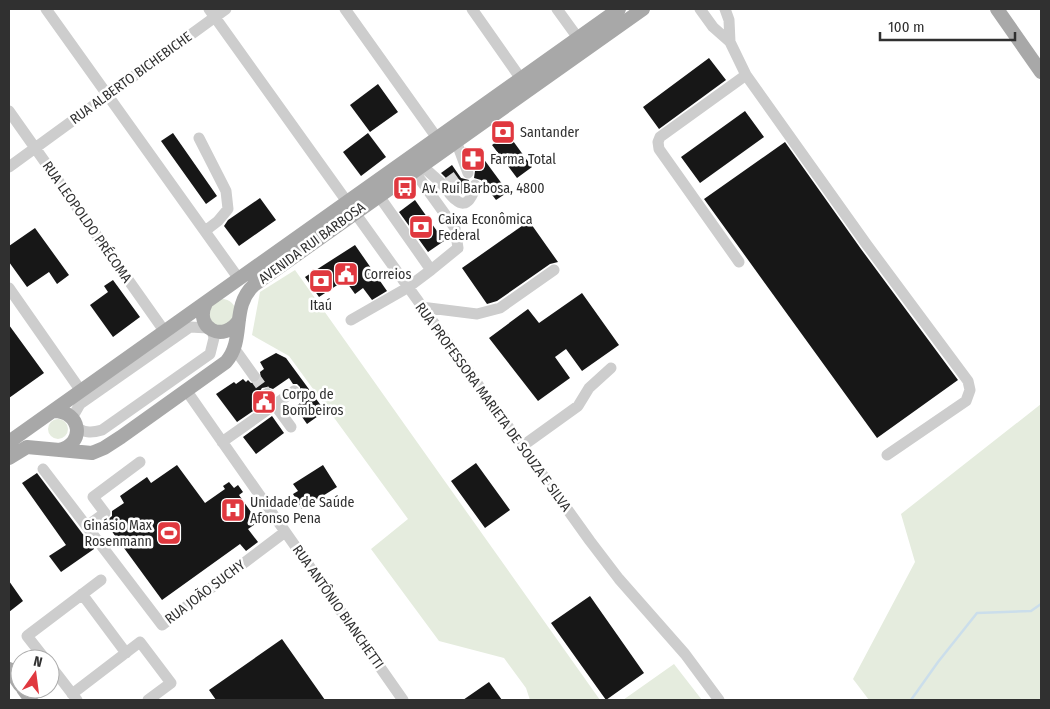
<svg xmlns="http://www.w3.org/2000/svg" width="1050" height="709" font-family="'Fira Sans Condensed',sans-serif">
	<style>
		.green { fill: #e5ecde }
		.lines { fill: none; stroke-linecap: round; stroke-linejoin: round }
		.stream { stroke: #cbdeeb; stroke-width: 2.5 }
		.building { fill: #171717 }
		.minor-tunnel { stroke: #d6d6d6; stroke-width: 11; stroke-dasharray: 11 5.5; stroke-linecap: butt }
		.minor { stroke: #cdcdcd; stroke-width: 11 }
		.major { stroke: #a8a8a8; stroke-width: 14 }
		.labels { text-anchor: middle; dominant-baseline: central; stroke-width: 5; stroke-linejoin: round; paint-order: stroke }
		.street-label { font-size: 14px; fill: #303030; stroke: #fff }
		.poi-label { font-size: 14px; fill: #303030; stroke: #fff; text-anchor: start }
	</style>
	<rect width="100%" height="100%" fill="#fff"/>
	<!-- green -->
	<path class="green" d="M295,270l305,430h-70l-4,-12 -22,-30 -65,-17 -68,-92 37,-30 -119,-163 -37,-21 8,-43z
		M208 313a14 14 0 1 1 28 0a14 14 0 1 1-28 0Z
		M1041,404v296h-172l-16,-21 62,-117 -14,-48z
		M48 429a10 10 0 1 1 20 0a10 10 0 1 1-20 0Z
		M674,664l28,36h-79z"/>
	<g class="lines">
		<!-- stream -->
		<path class="stream" d="M911,700l27,-38 39,-49 54,-2 10,-7"/>
	</g>
	<!-- building -->
	<path class="building" d="M709,58l17,22 -67,49 -16,-22z
		M378,84l20,28 -28,20 -20,-27z
		M745,111l19,26 -64,46 -19,-26z
		M173,133l44,63 -11,8 -45,-63z
		M368,133l18,24 -25,19 -18,-24z
		M508,134l24,33 -15,11 -25,-33z
		M785,142l76,107 97,131 -81,58 -173,-239z
		M480,154l28,38 -12,8 -15,-20 -7,-2 1,-7 -4,-11z
		M452,165l9,13 8,2 -6,15 -22,-22z
		M260,198l16,22 -37,26 -15,-20 4,-6z
		M415,200l29,41 -16,11 -29,-40z
		M529,221l29,41 -8,2 -53,37 -10,3 -25,-36z
		M35,228l34,47 -12,9 -8,-12 -22,15 -18,-25v-16z
		M355,245l32,46 -15,9 -9,-12 -8,6 -10,-14 -26,17 -14,-20z
		M113,280l27,37 -27,20 -23,-32 18,-13 -4,-6z
		M582,293l37,52 -37,26 -16,-22 -11,8 15,21 -32,23 -49,-63 39,-29 11,14z
		M9,325l35,48 -35,25z
		M276,353l10,5 39,53 -18,13 -12,-17 8,-6 -2,-6 -1,-8 -3,-3h-4l-4,-6 -16,11 -6,-2 -5,1 -2,3 1,7 -6,3 4,6 -22,15 -21,-28 18,-12 2,2 7,-5 3,3 2,-2 3,3 7,-1 3,-3 -1,-7 4,-3 -4,-7z
		M272,416l12,17 -28,21 -13,-17z
		M476,463l34,47 -25,18 -34,-47z
		M177,465l28,38 20,-14 -2,-3 6,-4 5,6 4,-3 5,7 -4,3 19,27 -10,7 10,13 -12,9 -6,-7 -78,56 -57,-78 7,-6v-5l12,-8 -4,-7 27,-19 4,6z
		M323,465l14,22 -35,22 -9,-15 5,-3 -5,-7z
		M37,473l57,76 -33,23 -12,-16 17,-11 -44,-62z
		M9,581l14,20 -14,11z
		M590,596l54,77 -38,27 -55,-77z
		M282,639l43,61h-109l-7,-10z
		M489,682l13,18h-39z"/>
	<g class="lines">
		<!-- minor-tunnel -->
		<path class="minor-tunnel" d="M448,183l11,-8
			M254,376l13,18"/>
		<!-- minor -->
		<path class="minor" d="M46,9l193,270
			M209,9l381,532 29,38 66,75 34,46
			M345,9l92,129
			M472,9l54,77
			M557,9l21,29
			M700,9l13,18 17,15
			M725,9l4,11 1,22 16,33 121,170 101,136 2,9 -4,11 -79,54
			M9,111l156,221
			M199,138l27,53 2,18 -10,12 -13,10
			M456,141l12,32
			M422,166c7,6 14,12 21,19 4,4 7,11 13,15 11,10 18,-6 19,-15
			M9,167l217,-158
			M414,171l41,57 3,20 -27,22
			M739,262l-80,-113 -1,-7 2,-5 86,-62
			M9,288l72,103
			M421,307l56,7 23,-6 54,-38
			M351,320l56,-32 24,-18 -52,-74
			M234,348l20,28
			M186,390l217,310
			M267,394l24,33
			M72,418l8,-14 110,-77 18,1
			M77,428c9,5 15,5 25,2l108,-76 4,-16 -2,-8
			M222,442l72,-51
			M521,447l57,-41 11,-18 22,-20
			M43,469l119,156 123,-93
			M87,526l18,-13 -12,-16 47,-35
			M82,594l44,59
			M45,659l-18,-23 74,-56
			M50,665l27,35
			M72,694l68,-52 31,41 -23,17"/>
		<!-- major -->
		<path class="major" d="M997,9l44,63
			M206,303c-13,25 18,41 33,17
			M54,411c27,0 32,33 5,39
			M9,442l610,-433
			M9,458l18,-11 65,6 12,-5 17,-11 105,-75c20,-23 4,-55 28,-77l389,-276
			M9,669l11,16
			M23,689l8,11"/>
	</g>
	<!-- icons -->
	<defs>
		<symbol id="bank-square" viewBox="-11 -11 22 22"><rect x="-9" y="-9" width="18" height="18" rx="4" fill="#e0383f" stroke="#fff"/><path d="M-6-4H6V4H-6ZM0-2.3a2.3 2.3 0 1 0 0 4.6a2.3 2.3 0 1 0 0-4.6Z" fill="#fff"/></symbol>
		<symbol id="pharmacy-square" viewBox="-11 -11 22 22"><rect x="-9" y="-9" width="18" height="18" rx="4" fill="#e0383f" stroke="#fff"/><path d="M-2-6h4v4h4v4h-4v4h-4v-4h-4v-4h4Z" fill="#fff"/></symbol>
		<symbol id="bus-square" viewBox="-11 -11 22 22"><rect x="-9" y="-9" width="18" height="18" rx="4" fill="#e0383f" stroke="#fff"/><path d="M-5-6H5V4H4V6H2V4H-2V6H-4V4H-5ZM-3.5-4V0h7V-4ZM-3.5 1.2v1.5H-2V1.2ZM2 1.2v1.5H3.5V1.2Z" fill="#fff"/></symbol>
		<symbol id="civic-square" viewBox="-11 -11 22 22"><rect x="-9" y="-9" width="18" height="18" rx="4" fill="#e0383f" stroke="#fff"/><path d="M-.6-6.5H3V-4.5H.6V-3L4-1V1h2V6H-6V1h2V-1L-.6-3ZM-1.2 2.5V6h2.4V2.5Z" fill="#fff"/></symbol>
		<symbol id="hospital-square" viewBox="-11 -11 22 22"><rect x="-9" y="-9" width="18" height="18" rx="4" fill="#e0383f" stroke="#fff"/><path d="M-5-5h3v3.5h4V-5h3V5h-3V1.5h-4V5h-3Z" fill="#fff"/></symbol>
		<symbol id="stadium-square" viewBox="-11 -11 22 22"><rect x="-9" y="-9" width="18" height="18" rx="4" fill="#e0383f" stroke="#fff"/><path d="M0-5a6.5 5 0 1 0 0 10a6.5 5 0 1 0 0-10ZM-3.5-1.8h7v3.6h-7Z" fill="#fff"/></symbol>
	</defs>
	<g fill-rule="evenodd">
		<use href="#bank-square" x="489" y="118" width="28" height="28"/>
		<use href="#pharmacy-square" x="459" y="145" width="28" height="28"/>
		<use href="#bus-square" x="391" y="174" width="28" height="28"/>
		<use href="#bank-square" x="407" y="213" width="28" height="28"/>
		<use href="#civic-square" x="332" y="260" width="28" height="28"/>
		<use href="#bank-square" x="307" y="267" width="28" height="28"/>
		<use href="#civic-square" x="250" y="388" width="28" height="28"/>
		<use href="#hospital-square" x="219" y="496" width="28" height="28"/>
		<use href="#stadium-square" x="155" y="519" width="28" height="28"/>
	</g>
	<g class="labels">
		<!-- street labels -->
		<g class="street-label">
			<text transform="translate(131 78) rotate(-36)">RUA ALBERTO BICHEBICHE</text>
			<text transform="translate(87 222) rotate(55)">RUA LEOPOLDO PRÉCOMA</text>
			<text transform="translate(312 243) rotate(-36)">AVENIDA RUI BARBOSA</text>
			<text transform="translate(493 407) rotate(54)">RUA PROFESSORA MARIETA DE SOUZA E SILVA</text>
			<text transform="translate(205 592) rotate(-37)">RUA JOÃO SUCHY</text>
			<text transform="translate(338 607) rotate(55)">RUA ANTÔNIO BIANCHETTI</text>
		</g>
		<!-- poi labels -->
		<g class="poi-label">
			<text x="520" y="132">Santander</text>
			<text x="490" y="159">Farma Total</text>
			<text x="422" y="188">Av. Rui Barbosa, 4800</text>
			<text x="438" y="219">Caixa Econômica<tspan x="438" dy="16">Federal</tspan></text>
			<text x="364" y="274">Correios</text>
			<text x="321" y="305" text-anchor="middle">Itaú</text>
			<text x="282" y="394">Corpo de<tspan x="282" dy="16">Bombeiros</tspan></text>
			<text x="250" y="502">Unidade de Saúde<tspan x="250" dy="16">Afonso Pena</tspan></text>
			<text x="152" y="525" text-anchor="end">Ginásio Max<tspan x="152" dy="16">Rosenmann</tspan></text>
		</g>
	</g>
	<!-- border -->
	<rect width="1050" height="709" fill="none" stroke="#303030" stroke-width="20"/>
	<!-- north arrow -->
	<g transform="translate(35 674) rotate(14)"><circle r="24" fill="#ffffff" stroke="#acacac"/>
	<path d="M0-4L9 19L0 12L-9 19Z" fill="#e0383f"/>
	<text y="-8" font-size="14" font-weight="bold" text-anchor="middle" fill="#303030">N</text>
	</g>
	<!-- scale -->
	<path d="M880 32v8h135v-8" fill="none" stroke="#303030" stroke-width="2.5"/>
	<text x="888" y="32" font-size="15" fill="#303030" stroke="#ffffff" stroke-width="4" paint-order="stroke">100 m</text>
</svg>
